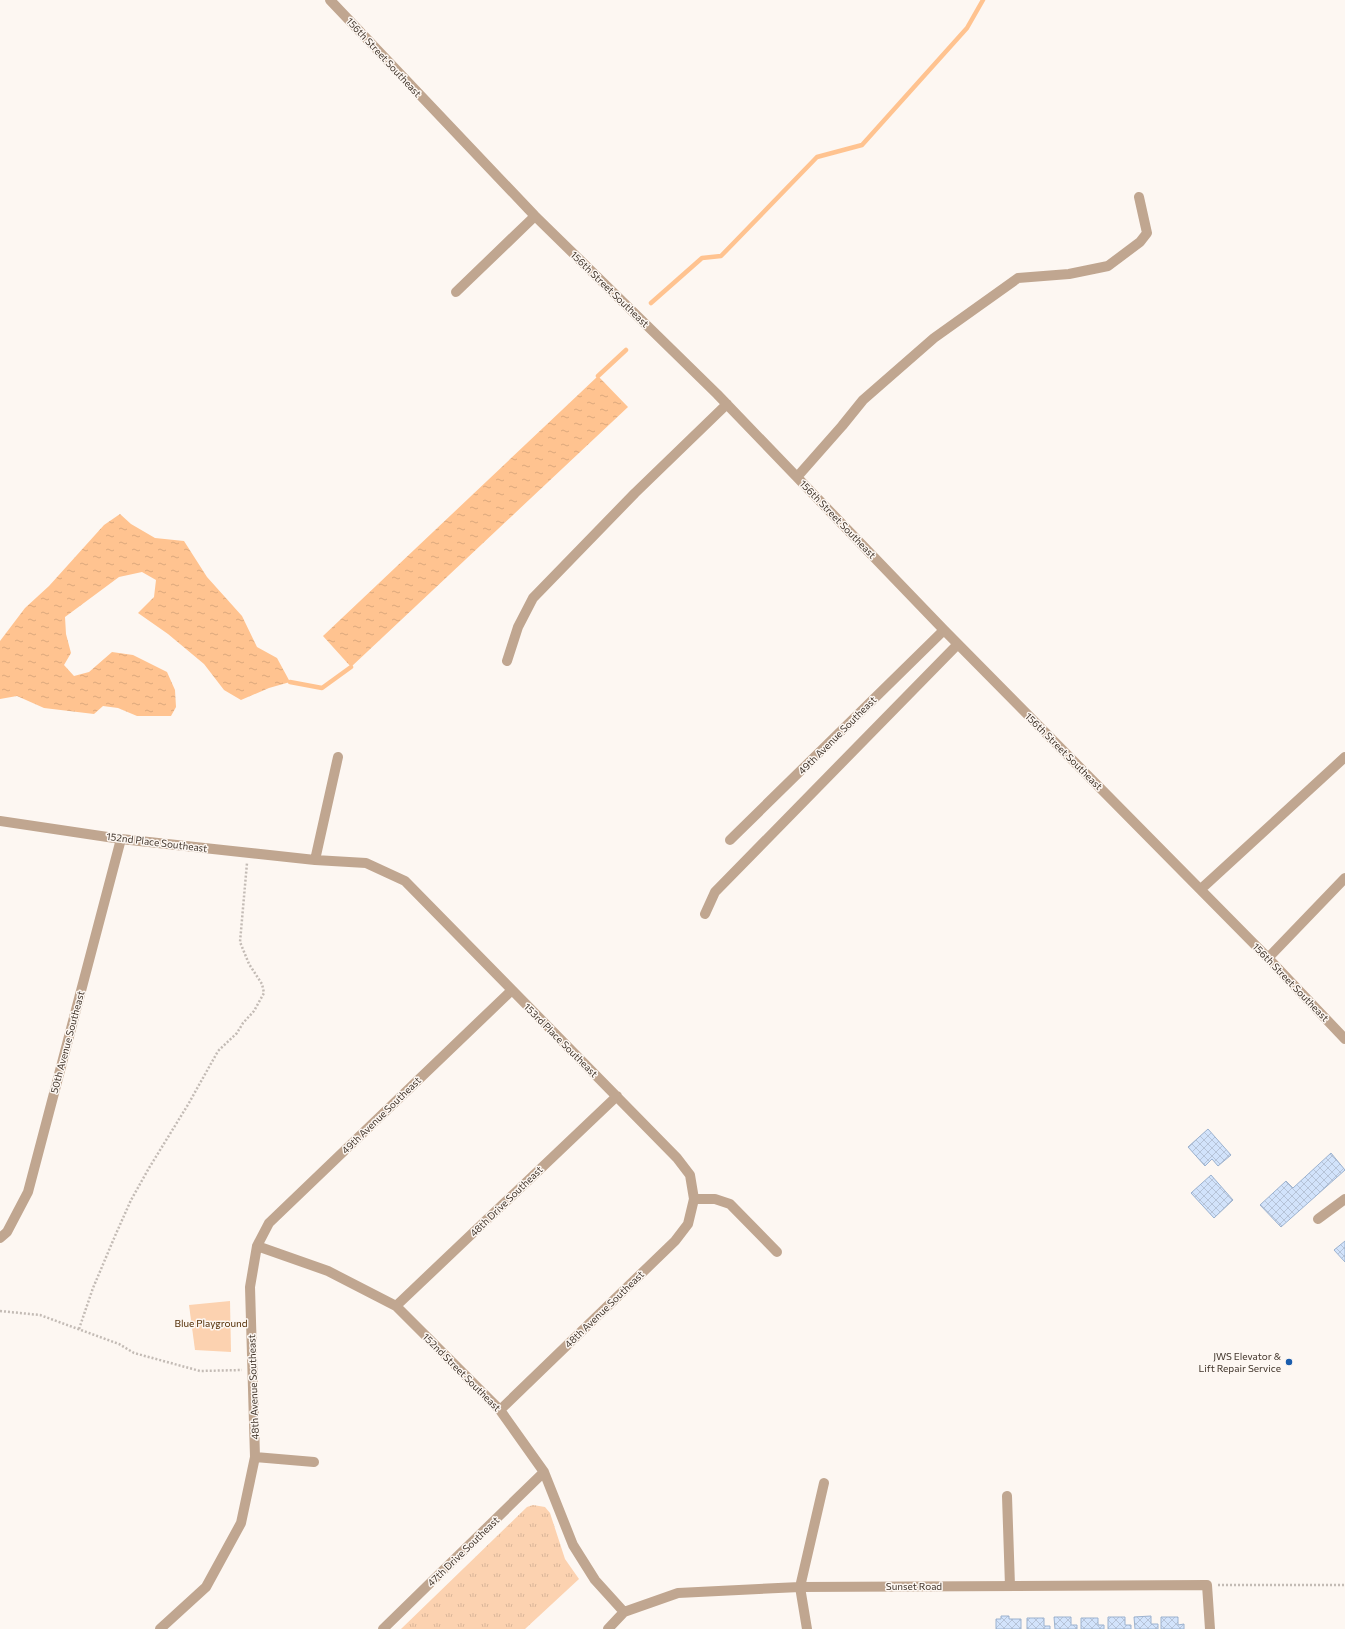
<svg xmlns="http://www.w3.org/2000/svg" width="1345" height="1629" font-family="Commissioner,sans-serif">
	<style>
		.grass { fill: url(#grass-tufts) }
		.park { fill: #fcd2b0 }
		.water { fill: url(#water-ripples) }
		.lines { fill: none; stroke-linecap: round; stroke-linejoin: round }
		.stream { stroke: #ffc390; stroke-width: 4.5 }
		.building { fill: url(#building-cross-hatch); stroke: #9cb2cf }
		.path { stroke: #c3bbb5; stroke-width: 2.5; stroke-dasharray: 2 2; stroke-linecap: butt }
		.minor { stroke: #c0a690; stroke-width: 10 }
		.poi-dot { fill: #1b5dad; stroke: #fdf7f2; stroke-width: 1.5 }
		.labels { text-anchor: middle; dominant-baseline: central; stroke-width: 3; stroke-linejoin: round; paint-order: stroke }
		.street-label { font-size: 10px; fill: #41352b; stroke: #fdf7f2 }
		.park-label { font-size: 10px; fill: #502a01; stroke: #fdf7f2 }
		.poi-label { font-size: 10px; fill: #41352b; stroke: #fdf7f2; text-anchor: end }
	</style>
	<defs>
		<pattern id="grass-tufts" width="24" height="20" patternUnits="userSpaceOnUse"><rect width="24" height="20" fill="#fcd2b0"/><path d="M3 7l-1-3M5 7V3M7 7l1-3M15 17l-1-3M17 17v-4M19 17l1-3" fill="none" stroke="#d9b598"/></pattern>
		<pattern id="water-ripples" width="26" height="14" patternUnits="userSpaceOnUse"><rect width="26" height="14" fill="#ffc390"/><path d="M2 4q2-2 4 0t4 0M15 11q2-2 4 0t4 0" fill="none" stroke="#dca87c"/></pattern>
		<pattern id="building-cross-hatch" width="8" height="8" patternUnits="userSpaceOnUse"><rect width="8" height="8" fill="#d2e3fb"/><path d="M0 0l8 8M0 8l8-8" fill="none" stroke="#b6c3d7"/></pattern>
	</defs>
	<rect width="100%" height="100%" fill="#fdf7f2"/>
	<!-- grass -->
	<path class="grass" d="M533,1505l12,2 5,6 15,46 14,20 -54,50h-124l126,-122z"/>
	<!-- park -->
	<path class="park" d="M230,1301l1,51 -36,-2 -6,-45z"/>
	<!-- water -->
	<path class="water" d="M598,376l30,31 -277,260 -28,-31z
		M120,514l11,10 24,14 29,3 23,36 35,39 15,31 20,11 13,24 -21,6 -28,12 -17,-10 -20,-26 -36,-30 -30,-21 16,-16 2,-17 -14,-8 -23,5 -54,40 1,17 5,19 -7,12 10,11 15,-4 23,-20 21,3 34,17 8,18 1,17 -5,9h-34l-19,-8 -15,-2 -9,8 -50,-6 -27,-12 -17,3v-58l25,-33 24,-22 55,-61z"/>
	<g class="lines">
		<!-- stream -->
		<path class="stream" d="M651,303l51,-45 19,-2 96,-99 45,-12 105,-117 16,-28
			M598,376l28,-26
			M290,682l32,6 29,-21"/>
	</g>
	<!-- building -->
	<path class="building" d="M1208,1129l23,26 -13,11 -6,-7 -7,7 -17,-19z
		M1331,1153l14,17 -64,57 -21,-22 26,-24 7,7z
		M1211,1175l22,25 -19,18 -23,-25z
		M1345,1241v21l-11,-12z
		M1001,1616h8v3h12v10h-25v-10h5z
		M1151,1616v8h7v5h-23l-1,-12z
		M1054,1617h17v8h6v4h-22z
		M1108,1617h17v8h6v4h-23z
		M1161,1617h17v8l6,-1v5h-23z
		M1027,1618h17v8h6v3h-23z
		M1081,1618h17v7h6v4h-23z"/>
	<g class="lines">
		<!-- path -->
		<path class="path" d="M0,1311l40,4 79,29 15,9 66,18 42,-1
			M79,1329l14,-41 22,-52 16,-36 18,-32 40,-65 29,-52 19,-18 6,-10 11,-12 10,-18 -2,-9 -13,-20 -9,-22 7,-79
			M1218,1585h127"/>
		<!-- minor -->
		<path class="minor" d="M330,0l205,216 182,178 227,236 324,328 77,81
			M456,292l79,-76
			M797,477l45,-51 21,-26 71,-62 84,-60 51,-4 39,-8 32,-24 7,-9 -8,-36
			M507,661l11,-34 15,-29 102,-105 92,-89
			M0,821l121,18 194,21 51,3 39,18 272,277 13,17 4,24h21l15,5 47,48
			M730,840l214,-210
			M315,860l23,-103
			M1201,889l144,-132
			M705,914l10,-22 243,-248
			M1268,958l77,-80
			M1318,1219l27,-20
			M0,1238l7,-6 21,-40 93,-353
			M257,1246l71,25 68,35 104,104 44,62 29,73 22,35 29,32
			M396,1306l221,-210
			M500,1410l175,-169 13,-17 6,-25
			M255,1457l59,5
			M1007,1496l3,90
			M160,1629l46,-42 35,-64 14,-66 -5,-170 7,-41 12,-23 243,-233
			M383,1629l161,-157
			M608,1629l16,-17 54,-19 122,-6 407,-2 3,44
			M807,1629l-7,-42 24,-104"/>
	</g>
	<!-- markers -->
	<circle class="poi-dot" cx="1289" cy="1362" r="4"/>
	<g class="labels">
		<!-- street labels -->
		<g class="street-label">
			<text transform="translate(384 57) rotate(47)">156th Street Southeast</text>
			<text transform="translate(610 289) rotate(44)">156th Street Southeast</text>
			<text transform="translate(838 519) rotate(46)">156th Street Southeast</text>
			<text transform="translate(837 735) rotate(-45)">49th Avenue Southeast</text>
			<text transform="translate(1064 751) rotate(45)">156th Street Southeast</text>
			<text transform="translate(157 842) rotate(7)">152nd Place Southeast</text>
			<text transform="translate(1291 982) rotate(46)">156th Street Southeast</text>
			<text transform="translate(561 1040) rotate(45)">153rd Place Southeast</text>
			<text transform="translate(67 1042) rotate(-75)">50th Avenue Southeast</text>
			<text transform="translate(381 1115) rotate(-44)">49th Avenue Southeast</text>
			<text transform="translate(506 1201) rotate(-44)">48th Drive Southeast</text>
			<text transform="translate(604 1309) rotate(-44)">48th Avenue Southeast</text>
			<text transform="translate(462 1372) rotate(45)">152nd Street Southeast</text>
			<text transform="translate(253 1387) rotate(-92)">48th Avenue Southeast</text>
			<text transform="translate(463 1551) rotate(-44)">47th Drive Southeast</text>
			<text x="914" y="1586">Sunset Road</text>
		</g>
		<!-- park labels -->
		<g class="park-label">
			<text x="211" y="1323">Blue Playground</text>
		</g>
		<!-- poi labels -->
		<g class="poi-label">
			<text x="1281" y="1356">JWS Elevator &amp;<tspan x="1281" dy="12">Lift Repair Service</tspan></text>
		</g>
	</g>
</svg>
